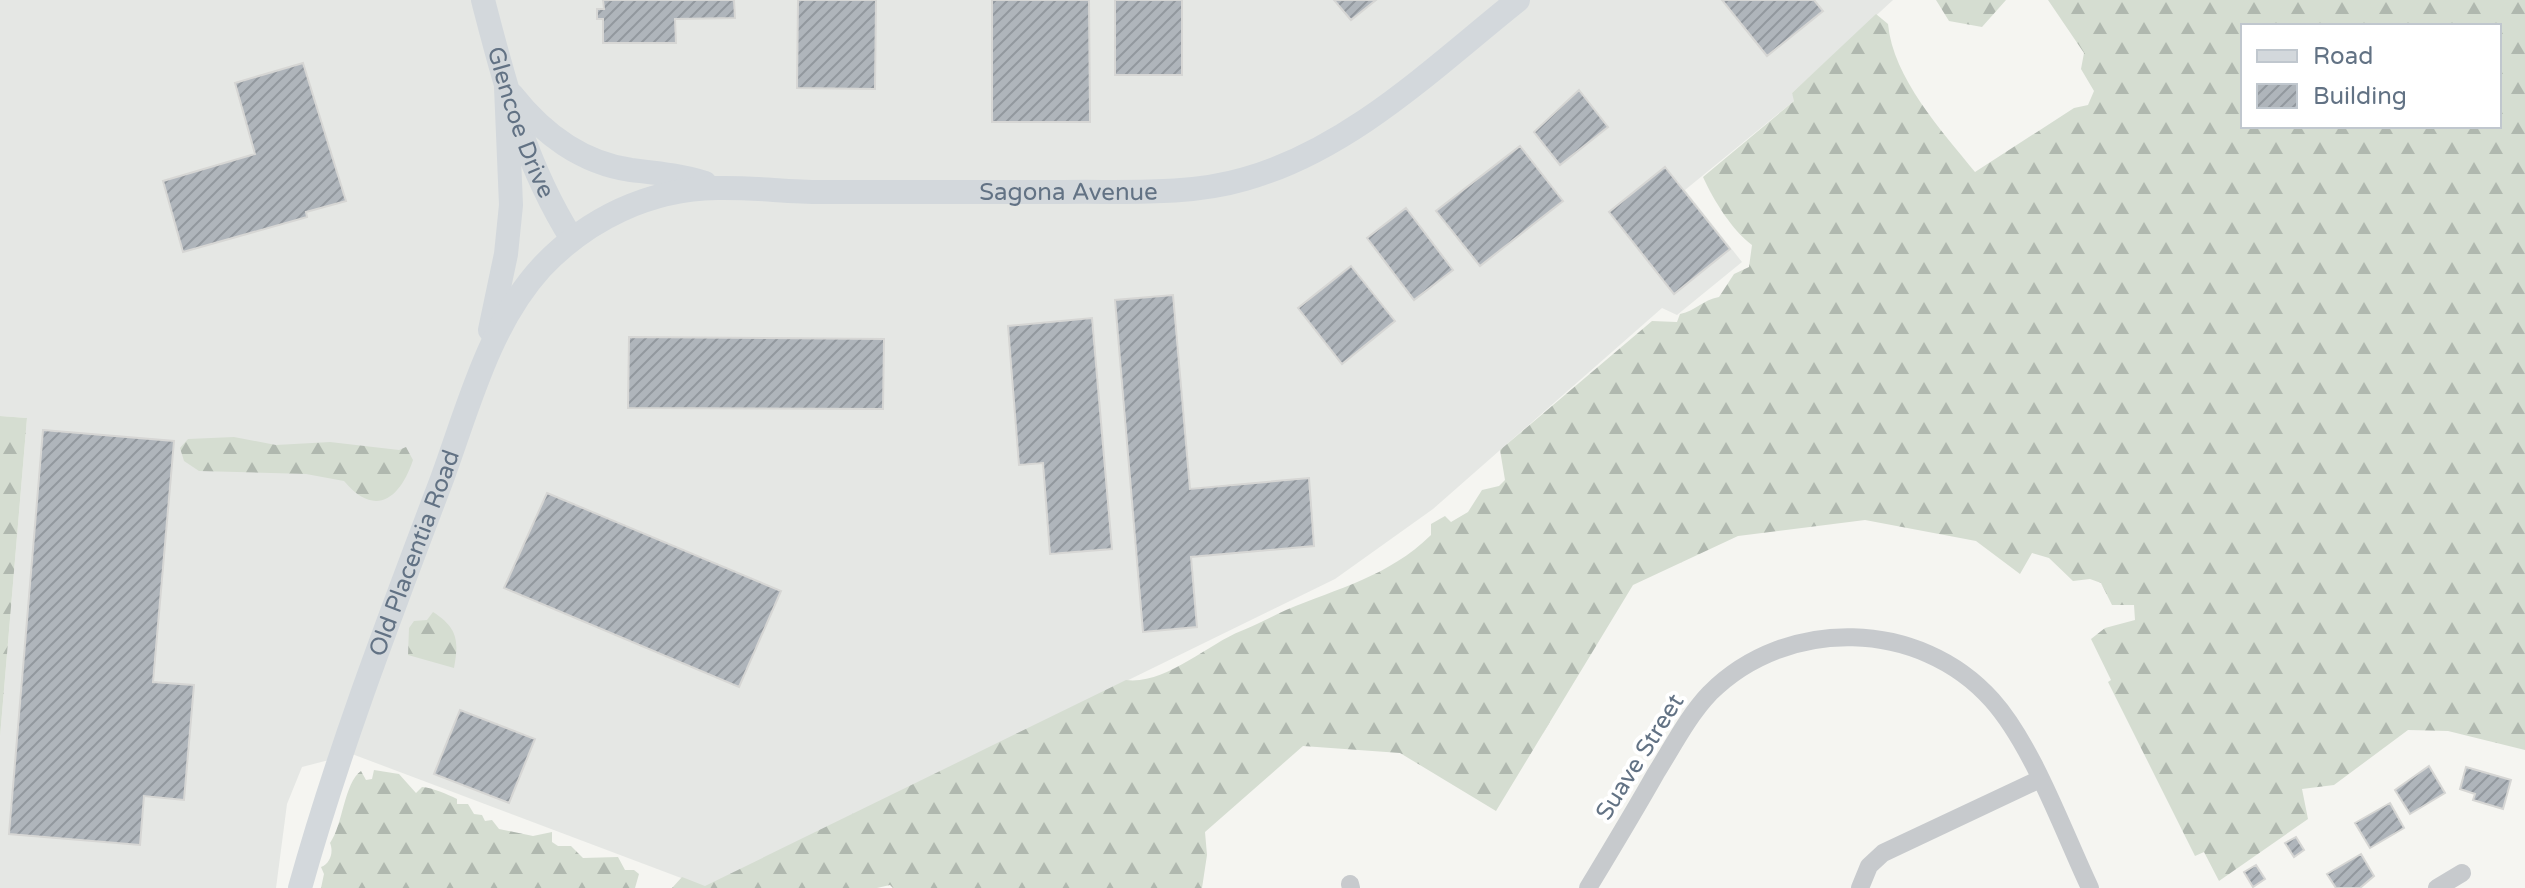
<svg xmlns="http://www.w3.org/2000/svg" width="2525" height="888" font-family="'Varela Round',sans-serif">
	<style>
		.built { fill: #e5e7e4 }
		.forest { fill: url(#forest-firs); fill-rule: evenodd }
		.building { fill: url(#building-hatch); stroke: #d6d6d4; stroke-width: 2 }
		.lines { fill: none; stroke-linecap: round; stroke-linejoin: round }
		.street { stroke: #c7cacd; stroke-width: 18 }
		.secondary { stroke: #d3d8dc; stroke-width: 24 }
		.labels { text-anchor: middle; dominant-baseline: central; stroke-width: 8; stroke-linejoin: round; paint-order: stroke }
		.street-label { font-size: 24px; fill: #627284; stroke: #fff }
	</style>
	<defs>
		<pattern id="forest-firs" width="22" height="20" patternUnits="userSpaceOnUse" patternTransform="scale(2)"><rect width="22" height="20" fill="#d5ddd1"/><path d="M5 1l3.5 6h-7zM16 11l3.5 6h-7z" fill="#b0b8af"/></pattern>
		<pattern id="building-hatch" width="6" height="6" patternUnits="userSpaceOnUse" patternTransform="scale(2)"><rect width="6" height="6" fill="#afb5bb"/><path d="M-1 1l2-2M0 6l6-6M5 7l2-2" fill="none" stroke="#92989e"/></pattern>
	</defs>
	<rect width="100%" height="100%" fill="#f5f5f1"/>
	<!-- built -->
	<path class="built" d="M0,0h1893l-101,93 3,7 -110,90 57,72 -65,53 -15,-7 -229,201 -98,70 -630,308 -353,-133 -50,13 -15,37 -11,84h-276v-151l27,-319 -27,-2z"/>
	<!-- forest -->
	<path class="forest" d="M1936,0h70l-24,27 -33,-6z
		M2048,0h477v750l-77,-19 -40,-1 -74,55 -32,4 6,30 -89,62 -15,-29 -9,4 -87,-174 3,-2 -20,-41 14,-11 30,-8 -1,-15h-22l-11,-22 -11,-4 -17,2 -24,-23 -17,-5 -12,21 -44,-33 -111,-21 -127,16 -105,49 -137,226 -96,-58 -97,-7 -98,86 2,23 -5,33h-309l-3,-3 -13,3h-205l10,-11 23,9 421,-206c39,5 82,-36 115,-49 15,-6 30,-14 45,-21 52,-22 102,-33 145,-75v-11l14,-8 6,6 17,-10 14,-22 17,-4 6,-6 -5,-30 152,-129 25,1 3,-8c16,-3 22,-14 39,-17l15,-23 15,-7 3,-22c-20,-15 -38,-44 -49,-68l91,-76 -2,-8 84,-79 12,10c5,54 54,107 87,148l99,-64 14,-3 6,-14 -13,-22 3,-16zM2243,26h256v100h-256z
		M0,416l27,2 -27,319z
		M234,437l42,8 54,-3 69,8 7,-3 7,13c-13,39 -38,58 -69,21l-38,-7 -107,-3 -15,-10 -4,-13 8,-9z
		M433,612c25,16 26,29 21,56l-46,-13 1,-27 5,-7 13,-1z
		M374,770l25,4 17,19 6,-6c11,1 25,7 35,12v5h11l6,10 8,1 3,6 7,-1 7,9 34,7 19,-4v10l6,4h13l12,12 35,-1 7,13h9l5,4 -4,14h-314l3,-14 -3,-7c9,-3 13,-15 9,-24 13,-18 14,-60 31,-72l5,9 6,-1z"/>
	<!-- building -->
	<path class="building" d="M603,0h131l1,18 -60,1 1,24h-73v-24h-6v-10h7z
		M798,0h78l-1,89 -78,-1z
		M992,0h97l1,122h-98z
		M1115,0h67v75h-67z
		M1334,0h42l-25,20z
		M1722,0h92l9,11 -56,45z
		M303,63l43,138 -40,11 1,5 -124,35 -20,-71 92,-27 -20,-71z
		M1579,90l29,37 -48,38 -26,-33z
		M1520,146l43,55 -83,65 -44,-55z
		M1665,167l65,82 -56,45 -65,-82z
		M1406,208l47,62 -39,30 -47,-62z
		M1351,266l44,55 -53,43 -44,-56z
		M1173,295l17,194 119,-11 5,68 -123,11 6,70 -54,5 -28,-332z
		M1092,318l20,231 -62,5 -7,-91 -24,2 -11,-139z
		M629,337l255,2 -1,70 -255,-1z
		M43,430l131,11 -21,241 41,3 -10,115 -40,-4 -4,49 -131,-11z
		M547,493l234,98 -42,96 -235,-99z
		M460,710l75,29 -26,64 -75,-29z
		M2429,766l16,27 -35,21 -15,-24z
		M2466,767l45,13 -8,29 -30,-9 2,-6 -15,-5z
		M2390,803l14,25 -34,20 -15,-25z
		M2296,837l8,13 -10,7 -9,-14z
		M2361,854l13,22 -14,12h-24l-9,-14z
		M2256,865l9,14 -12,8 -9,-15z"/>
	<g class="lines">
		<!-- street -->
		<path class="street" d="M1350,884l1,4
			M1588,888c23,-38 46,-76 68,-115 17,-27 32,-57 54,-80 77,-77 210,-74 282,7 41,46 71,131 98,188
			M1860,888l9,-22 14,-13 155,-73
			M2437,888l25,-15"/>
		<!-- secondary -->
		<g class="secondary">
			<path id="s1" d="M483,0c22,85 42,165 89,239"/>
			<path d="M512,95c30,38 70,68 119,75 25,3 49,5 74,13"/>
			<path d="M490,330l16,-76 5,-49 -5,-118"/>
			<path id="s2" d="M300,888c39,-140 91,-274 142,-409 26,-71 47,-154 99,-211 46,-49 108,-79 176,-80 35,-1 69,4 104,4 81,0 162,0 243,0 60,-1 123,4 181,-13 106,-30 189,-112 273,-179"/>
		</g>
	</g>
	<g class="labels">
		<!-- street labels -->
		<g class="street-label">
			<text stroke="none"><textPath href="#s1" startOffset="128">Glencoe Drive</textPath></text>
			<text stroke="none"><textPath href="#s2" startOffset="1218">Sagona Avenue</textPath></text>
			<text stroke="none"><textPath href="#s2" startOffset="354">Old Placentia Road</textPath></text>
			<text transform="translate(1640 757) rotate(-58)">Suave Street</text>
		</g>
	</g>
	<!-- legend -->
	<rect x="2241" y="24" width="260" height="104" fill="#ffffff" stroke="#c0c7ce" stroke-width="2"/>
	<rect x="2257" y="50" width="40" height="12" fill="#d3d8dc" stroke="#c0c7ce" stroke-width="2"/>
	<text x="2313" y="64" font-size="24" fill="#627284">Road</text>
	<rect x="2257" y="84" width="40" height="24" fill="url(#building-hatch)" stroke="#c0c7ce" stroke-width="2"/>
	<text x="2313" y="104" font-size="24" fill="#627284">Building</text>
</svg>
